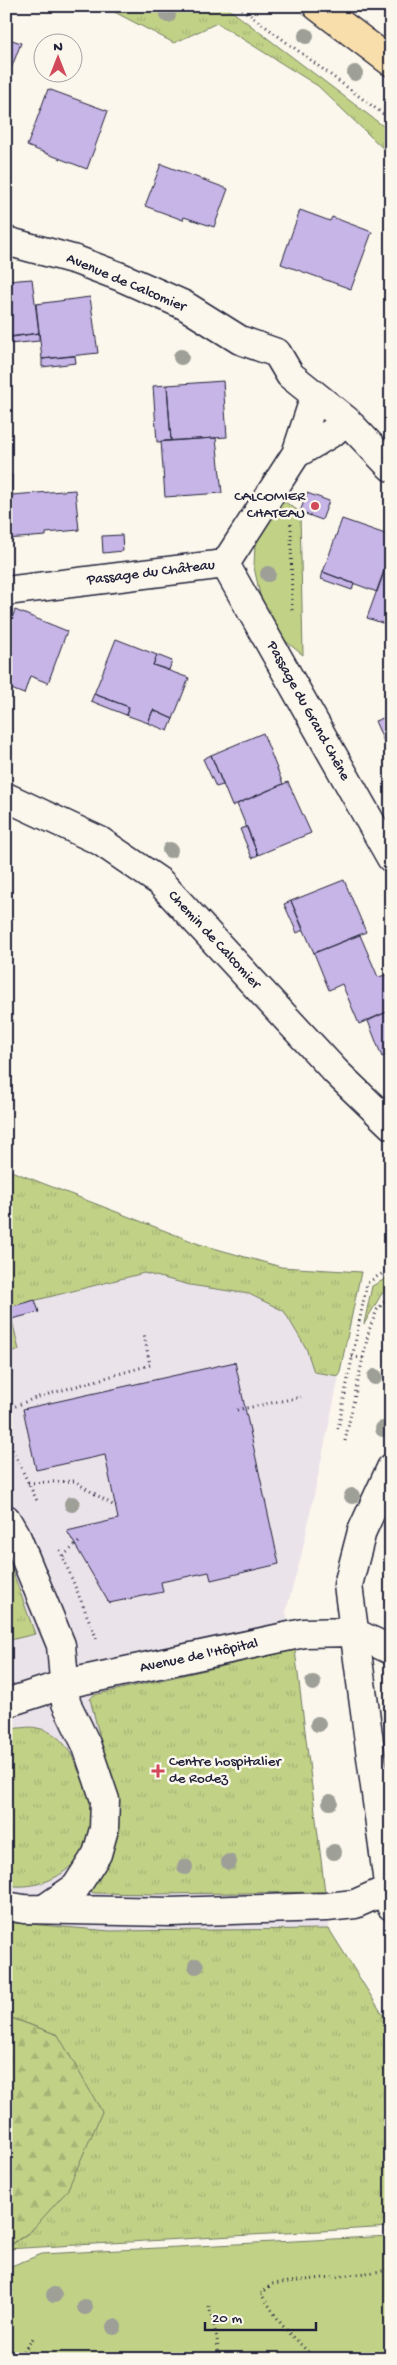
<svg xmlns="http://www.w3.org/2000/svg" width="397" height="2365" font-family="'Gochi Hand',sans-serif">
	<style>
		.built { fill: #ebe3ea }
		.grass { fill: url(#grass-tufts); stroke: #727a61 }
		.forest { fill: url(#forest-firs); stroke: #727a61 }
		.park { fill: #c1d287; stroke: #727a61 }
		.building { fill: #c6b5e6; stroke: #22223b }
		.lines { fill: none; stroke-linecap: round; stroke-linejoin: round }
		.minor-casing { stroke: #22223b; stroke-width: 31 }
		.major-casing { stroke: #22223b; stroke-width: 31 }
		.path { stroke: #22223b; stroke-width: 3; stroke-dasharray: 1 4; stroke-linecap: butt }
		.minor { stroke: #fbf7ec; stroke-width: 28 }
		.major { stroke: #f8deab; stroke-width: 28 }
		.tree { fill: #9e9f97 }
		.poi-dot { fill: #d1495b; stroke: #fbf7ec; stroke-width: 2 }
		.labels { text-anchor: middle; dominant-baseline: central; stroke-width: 5; stroke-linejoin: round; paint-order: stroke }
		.street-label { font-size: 15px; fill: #22223b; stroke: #fbf7ec }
		.poi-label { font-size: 15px; fill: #22223b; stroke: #fbf7ec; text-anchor: end }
	</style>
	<defs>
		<pattern id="grass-tufts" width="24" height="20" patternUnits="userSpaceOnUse" patternTransform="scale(1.25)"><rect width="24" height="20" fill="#c1d287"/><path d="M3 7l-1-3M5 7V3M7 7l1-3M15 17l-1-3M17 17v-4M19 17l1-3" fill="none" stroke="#a6b475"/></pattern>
		<pattern id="forest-firs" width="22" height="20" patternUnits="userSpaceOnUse" patternTransform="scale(1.25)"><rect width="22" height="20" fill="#c1d287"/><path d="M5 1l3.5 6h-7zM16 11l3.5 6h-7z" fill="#a6b475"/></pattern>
	</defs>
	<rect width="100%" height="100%" fill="#fbf7ec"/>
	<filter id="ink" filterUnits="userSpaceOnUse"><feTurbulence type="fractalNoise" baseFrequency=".02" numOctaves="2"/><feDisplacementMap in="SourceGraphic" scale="10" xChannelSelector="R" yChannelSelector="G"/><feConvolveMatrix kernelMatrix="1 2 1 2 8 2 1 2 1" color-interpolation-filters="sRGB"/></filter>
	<g filter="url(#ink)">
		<!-- built -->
		<path class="built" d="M6,1169l193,75 82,23 80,5 -60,285 -15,54 9,39 34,279 62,99v199l-385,22z"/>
		<!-- grass -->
		<path class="grass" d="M103,6h122l166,126v24l-73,-70 -101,-63 -43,20z
			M6,1169l193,75 82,23 80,5 -22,104 -25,-4 -8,-24 -22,-37 -35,-17 -59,-9 -46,-12 -135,34 10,43 -13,2z
			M391,1276v10l-10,9 -17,29 8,-38z
			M6,1553l29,81 -29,7z
			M295,1650l30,242 -168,2 -64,-1 -2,-3 18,-34 4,-68 -23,-89 4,-4z
			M18,1728c6,0 13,-2 19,0 23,4 33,22 41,41 6,13 12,25 13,39 6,50 -38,85 -85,77v-155z
			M6,1922l104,9 219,-2 62,99v199l-385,22 25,-18 27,-196 -52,-19z"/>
		<!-- forest -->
		<path class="forest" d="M6,2016l52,19 44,77 -35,79 -36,40 -25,17z"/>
		<!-- park -->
		<path class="park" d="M279,498l21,14 3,143 -19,-15 -21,-31 -9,-42 1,-24z
			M391,2236v123h-373l-12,-9v-82l36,-14z"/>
		<!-- building -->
		<path class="building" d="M6,38l15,5 -15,39z
			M48,89l60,22 -21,58 -60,-23z
			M161,164l67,25 -14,38 -30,-10 -1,3 -38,-14z
			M300,210l30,11 2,-4 40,15 -21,57 -70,-25z
			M32,279l7,54 -33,5v-57z
			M90,297l8,56 -56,6 -6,-55z
			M39,333v8l-30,3 -1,-7z
			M75,356l1,7 -34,4v-8z
			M223,381l4,56 -56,4 -4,-56z
			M167,385l4,56 -14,1 -4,-56z
			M216,438l6,55 -57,4 -4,-56z
			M6,475h6v20l63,-5 4,40 -33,3v3l-40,3z
			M307,493l22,8 -7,19 -22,-8z
			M342,519l49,17v16l-14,40 -54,-20z
			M122,535l1,16 -20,2 -1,-17z
			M386,565l5,2v59l-24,-8z
			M323,572l31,12 -2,6 -31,-11z
			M15,610l52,21 -19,52 -18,-7 -6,18 -18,-7v-53z
			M116,639l41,16 -4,10 36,13 -16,41 -20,-9 -5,13 -22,-8 3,-8 -35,-13z
			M157,655l15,6 -3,9 -16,-5z
			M94,694l35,13 -3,8 -35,-14z
			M153,710l20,9 -5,12 -20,-8z
			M391,715v43l-16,-37z
			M263,733l20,51 -51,22 -21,-51z
			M211,755l12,30 -7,2 -13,-28z
			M288,782l23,51 -53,22 -21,-51z
			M247,827l11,28 -6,3 -12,-29z
			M344,880l22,52 -52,21 -23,-52z
			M291,901l12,29 -6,3 -13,-29z
			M360,935l18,42 8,-2 5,11v24l-32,14 -17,-40 -13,6 -15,-37z
			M391,1010v43l-9,4 -14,-36z
			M35,1300l4,12 -27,7 -3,-12z
			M235,1362l44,202 -68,16 -2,-8 -48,10 2,10 -54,11 -42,-72 51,-12 -13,-64 -69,15 -13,-61z"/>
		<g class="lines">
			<defs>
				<path id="minor" d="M6,241l70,19 45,17 63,28 56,35 37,13 13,22 56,45 45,47
					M296,454l37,-22 13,-12
					M225,564l166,294
					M6,591l219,-27 71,-110 19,-58
					M6,797l94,44 60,41 176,190 55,53
					M391,1468l-29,63 -14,54 43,321
					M6,1519l11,19 44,107 5,58 20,41 19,56 -1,29 -7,25 -21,33 -32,22
					M6,1703l59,-19 239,-51 49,-1 38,18
					M6,1906l18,3 146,3 157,-5 28,-3 36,-16"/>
				<path id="major" d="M317,6l74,56"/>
			</defs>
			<!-- minor casing -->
			<use href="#minor" class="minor-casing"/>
			<!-- major casing -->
			<use href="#major" class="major-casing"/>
			<!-- path -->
			<path class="path" d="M238,6l153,114
				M291,524l1,89
				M352,1357l11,1
				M6,1410l29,-12 115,-33 -6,-31
				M237,1410l64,-13
				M338,1429l29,-146 24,-15
				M6,1436l32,67
				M345,1441l24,-111 8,-20 14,-15
				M28,1483l46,-2 42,26
				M60,1550l38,92
				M63,1556l16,-14
				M209,2306l8,32 2,21
				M17,2359l18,-23
				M315,2359l-33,-34 -21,-31 11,-10 119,-14"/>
			<!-- minor -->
			<use href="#minor" class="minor"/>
			<!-- major -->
			<use href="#major" class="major"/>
		</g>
		<!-- trees -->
		<g class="tree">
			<circle cx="168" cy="15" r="8"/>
			<circle cx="306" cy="36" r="8"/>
			<circle cx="355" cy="73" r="8"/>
			<circle cx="181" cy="357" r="8"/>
			<circle cx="268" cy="574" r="8"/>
			<circle cx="170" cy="850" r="8"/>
			<circle cx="375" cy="1377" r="8"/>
			<circle cx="383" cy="1429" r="8"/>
			<circle cx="352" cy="1496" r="8"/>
			<circle cx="72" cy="1504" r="8"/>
			<circle cx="313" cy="1683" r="8"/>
			<circle cx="318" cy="1724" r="8"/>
			<circle cx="330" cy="1802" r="8"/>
			<circle cx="334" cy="1852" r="8"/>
			<circle cx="229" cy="1862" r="8"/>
			<circle cx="185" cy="1867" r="8"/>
			<circle cx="196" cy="1966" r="8"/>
			<circle cx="54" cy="2295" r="8"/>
			<circle cx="85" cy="2307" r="8"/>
			<circle cx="114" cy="2327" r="8"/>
		</g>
	</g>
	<!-- markers -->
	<g class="poi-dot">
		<circle cx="315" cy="506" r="5"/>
		<path d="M155.5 1763.5h5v5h5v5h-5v5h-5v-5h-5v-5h5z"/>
	</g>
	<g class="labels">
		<!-- street labels -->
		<g class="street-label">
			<text transform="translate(126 283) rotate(23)">Avenue de Calcomier</text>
			<text transform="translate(151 573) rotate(-7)">Passage du Château</text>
			<text transform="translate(308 711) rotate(61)">Passage du Grand Chêne</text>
			<text transform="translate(214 940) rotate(47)">Chemin de Calcomier</text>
			<text transform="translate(199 1656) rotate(-12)">Avenue de l'Hôpital</text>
		</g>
		<!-- poi labels -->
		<g class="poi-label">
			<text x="305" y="497">CALCOMIER<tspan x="305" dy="17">CHATEAU</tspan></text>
			<text x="169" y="1762" text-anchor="start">Centre hospitalier<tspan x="169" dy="17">de Rodez</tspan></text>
		</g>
	</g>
	<!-- margin -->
	<rect width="397" height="2365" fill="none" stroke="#fbf7ec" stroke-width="25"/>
	<rect x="12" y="12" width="372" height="2340" fill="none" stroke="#22223b" stroke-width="2" filter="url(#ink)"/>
	<!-- north arrow -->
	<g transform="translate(58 58)"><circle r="24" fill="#fbf7ec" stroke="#a4a2a5"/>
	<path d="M0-4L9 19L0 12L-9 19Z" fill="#d1495b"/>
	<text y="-8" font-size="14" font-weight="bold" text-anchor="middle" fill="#22223b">N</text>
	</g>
	<!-- scale -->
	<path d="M205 2322v8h111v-8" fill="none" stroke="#22223b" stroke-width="2.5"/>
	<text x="212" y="2322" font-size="15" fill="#22223b" stroke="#fbf7ec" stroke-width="4" paint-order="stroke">20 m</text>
</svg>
